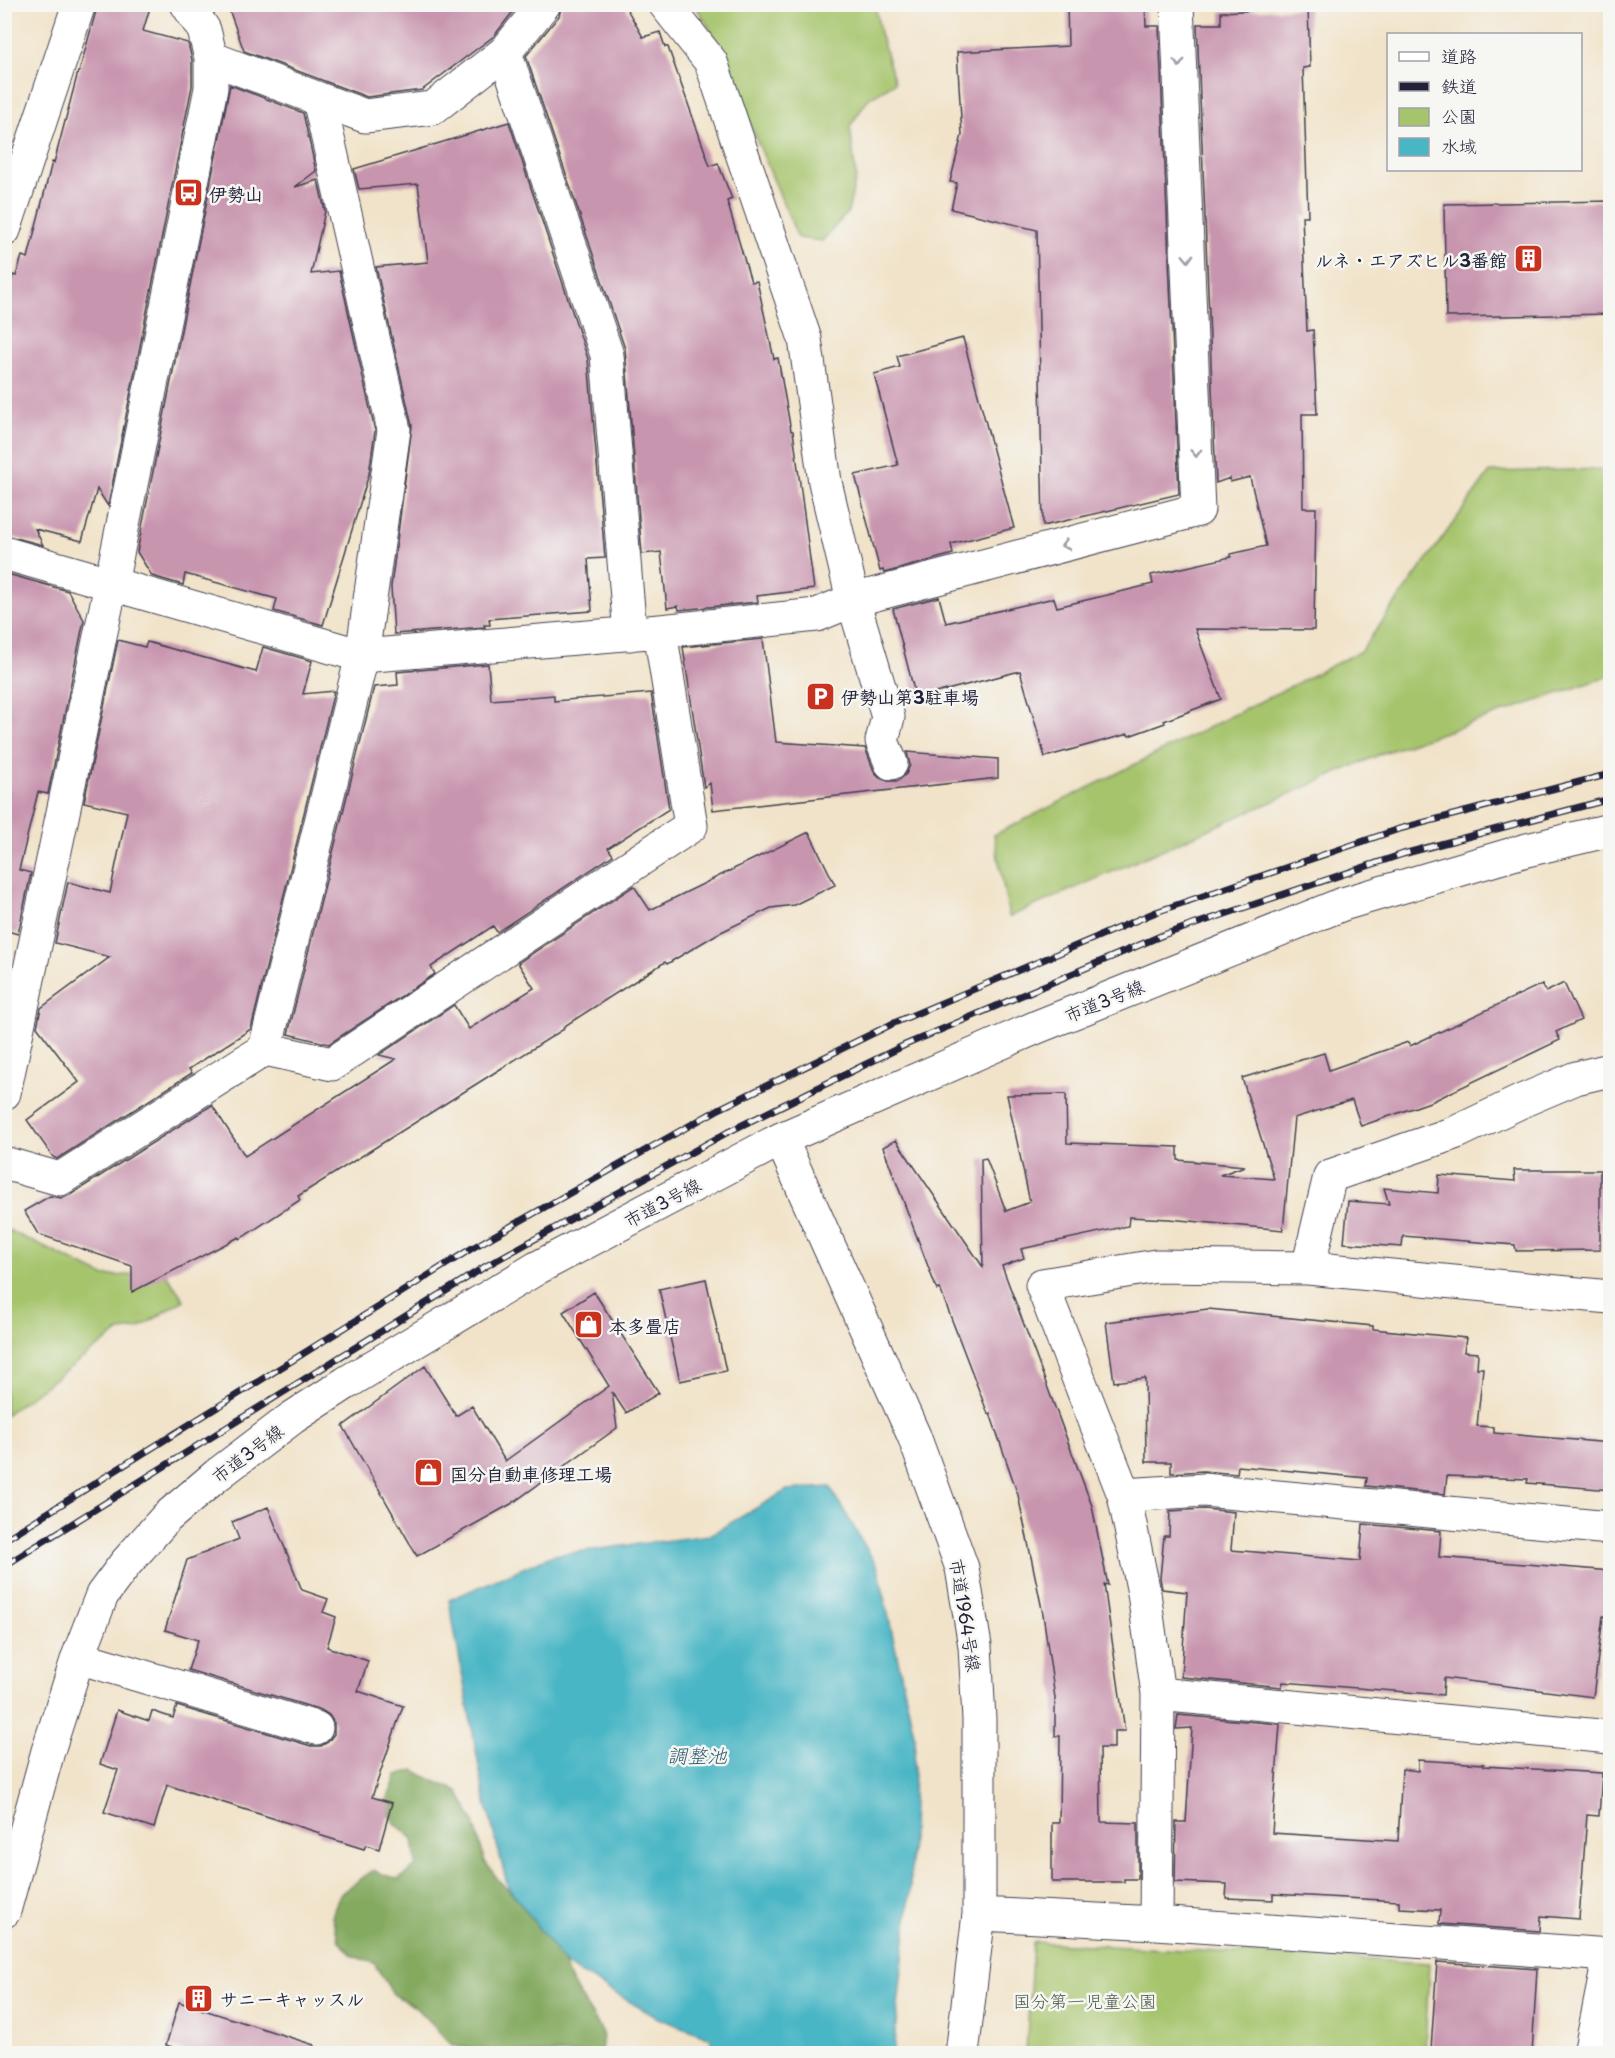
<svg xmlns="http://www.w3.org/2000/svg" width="1615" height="2058" font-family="'Playpen Sans','Klee One',sans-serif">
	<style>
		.green { fill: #a6c46c; stroke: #647354; stroke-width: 1.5 }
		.forest { fill: #84aa60; stroke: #53664e; stroke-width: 1.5 }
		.water { fill: #49b6c5; stroke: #366c80; stroke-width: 1.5 }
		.building { fill: #c895af }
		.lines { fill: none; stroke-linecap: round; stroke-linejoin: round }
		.minor-casing { stroke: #413f50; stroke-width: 35 }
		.minor { stroke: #fff; stroke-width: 33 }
		.rail-casing { stroke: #22223b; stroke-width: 7 }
		.rail { stroke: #f6f6f2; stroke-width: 4.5; stroke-dasharray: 14; stroke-linecap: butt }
		.oneway { stroke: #9c9ca7 }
		.labels { text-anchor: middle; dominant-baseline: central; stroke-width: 5; stroke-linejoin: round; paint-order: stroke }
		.poi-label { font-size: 18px; font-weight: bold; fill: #22223b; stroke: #f6f6f2; text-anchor: start }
		.street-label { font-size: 18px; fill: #22223b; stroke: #f6f6f2 }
		.park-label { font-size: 18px; fill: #505b4c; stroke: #f6f6f2 }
		.water-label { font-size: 20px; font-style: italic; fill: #325d72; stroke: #f6f6f2 }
	</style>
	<rect width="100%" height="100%" fill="#f6f6f2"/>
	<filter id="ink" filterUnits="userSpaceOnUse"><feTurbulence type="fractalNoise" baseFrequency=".0167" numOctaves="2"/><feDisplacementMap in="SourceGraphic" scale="12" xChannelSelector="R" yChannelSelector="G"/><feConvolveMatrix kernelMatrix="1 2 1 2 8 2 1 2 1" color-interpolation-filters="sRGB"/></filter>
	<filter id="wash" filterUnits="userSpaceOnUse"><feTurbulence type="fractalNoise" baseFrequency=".008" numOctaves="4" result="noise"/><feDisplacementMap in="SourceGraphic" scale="24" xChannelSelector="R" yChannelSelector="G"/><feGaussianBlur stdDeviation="1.35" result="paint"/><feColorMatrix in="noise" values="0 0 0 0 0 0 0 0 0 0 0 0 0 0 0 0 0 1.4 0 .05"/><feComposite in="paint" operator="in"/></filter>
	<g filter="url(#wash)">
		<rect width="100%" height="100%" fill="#f1e3c9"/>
		<!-- green -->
		<path class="green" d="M695,5h180l5,28 15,50 -26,15 -19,28 6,51 -8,35 -26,29 -24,-3 -87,-207z
			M1610,469v207l-227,77 -374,164 -15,-82 367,-184 129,-179z
			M4,1228l100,48 62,-2 18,26 -46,29 -18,2 -115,84z
			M1033,1942l396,21 -4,90h-399z"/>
		<!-- forest -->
		<path class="forest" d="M414,1770l18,10 26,11 16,31 11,40 15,20 30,29 27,34 13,35 33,53 -2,21 -115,-1 -13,-4 -20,-3 -38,-39 -22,-13 -19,-31 -21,-7 -14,-15 -7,-25 8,-22 33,-24 25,10 18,-14 -3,-27 -18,-16 -11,-15 13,-33z"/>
		<!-- water -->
		<path class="water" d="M830,1487l48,81 37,170 -5,154 -17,161h-182v-15l-53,-20 -92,-53 -58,-78 -24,-92 -35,-195 104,-45 157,-20 77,-45z"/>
		<g id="blocks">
			<!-- building -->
			<path class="building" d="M98,4h53l-8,27 45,12 4,17v26l-84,420 -11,-17 -15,52 -47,-12 8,16 -39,-10v-230l9,-30 3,1 6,-20 6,2 24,-96 2,1 24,-91h1z
				M227,4h292l-25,32 -72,54 -55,7 -123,-46z
				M562,4h62l19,33 17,-5 5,15h3l42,119 8,-3 14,36 -5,2 24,81 6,-1 17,78 4,-1 13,73h2l21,158 -57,7 1,6 -79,8 -1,-4 -11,2 -6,-56 -19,2 -17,-205 -99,-293 33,-40z
				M1145,4l1,22h13l20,468 -136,32 -6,-296 -86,-21 6,-26 -7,-1 12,-47 -5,-83 111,-6 -1,-41z
				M1308,8l2,59 -7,1 5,148h-6l5,115 6,-1 4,84h-15l1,94h13l-2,122 -119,-1 26,70 -57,22 1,2 -36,13 -1,-2 -83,23 -25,-86 -104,27 -23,-89 46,-12 7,26 108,-25 3,9 96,-23 -2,-9 80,-18v-3l35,-8 -16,-69 -20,5v-4l-14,5 -19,-459h24v-12z
				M230,85l73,28 13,58 -21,16 23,-7 7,31 -14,63 28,-3 36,160 -6,43 -46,151 -49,-14 3,-12 -92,-25 -2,11 -31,-9 -15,-24z
				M509,122l79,237 17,199 -17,1 4,52 -103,8 1,6h-6l1,2 -91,7 -3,-47 21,-161 -36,-159 52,-5 -10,-78 -59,5 -5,-20z
				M1611,201v113l-165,3 -2,-113z
				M963,338l51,190 -63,16 2,10 -69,19 -1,-3 -3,1 -25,-96 43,-10 -24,-91 26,-7 -3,-11z
				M4,573l64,18 16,29 -36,174 -10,-2 -19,78 12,3 -13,61 -14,-4z
				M763,639l13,103 89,6 9,23 6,7 8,3h10l8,-7 4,-9 -3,-13 91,7v19l-285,32 -3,-27 -6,4 -21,-140z
				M118,640l27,7 2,-5 109,30 7,-25 49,14 -9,33 31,-3 -83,338 -62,40 3,4 -135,86 -4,-2 -26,-37 52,-38 -42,-55 4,-19 69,-51 -55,-14 13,-61 42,11 17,-81 -43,-10z
				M488,664l3,36 63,-5v6l97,-8 18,116 -61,39 5,7 -116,77 -4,-6 -62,41 4,7 -106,70 -41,-10 86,-347 24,-2 -1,-13z
				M809,832l26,53 -41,20 -23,3 -54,26 -50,30 -2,-2 -102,65 1,2 -266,167 2,4 -60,39 -1,-2 -107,55v-26l-94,-32 -14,-23 26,-15 12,2 8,-3 142,-90 33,51 151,-97 -17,-4 75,-50 15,24 65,-41 -16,-25 116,-77 16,24z
				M1564,983l17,37 -25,12 4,8 -127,61 -72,25 -9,-26 -58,18 -11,112 -114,-11 -40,-2 -1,9 -107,23 3,9 -22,8 90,240 16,79 -4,-1 21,147h-11v17h-14l1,74 37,1v56h-14v3h-72v-59h7l1,-87h-5v-38l-12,-84 -25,-119 -28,-82 -2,1 -48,-125 -3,1 -54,-143 13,-7 87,127 -2,-108 5,-1 20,53 24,-9 -23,-107 59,-1 1,49 111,4v13l67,6 -25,9 54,4 -32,-101 82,-25 5,17 79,-28 2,4 132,-62 4,8z
				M1514,1170h86v80l-84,1 -1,-6 -112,-9 -1,11 -58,-4 4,-42 41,3 -5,-16 54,5 1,-18 76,6z
				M706,1279l20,92 -46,10 -21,-92z
				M594,1292l65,101 -33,20 -14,-21 5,36 -106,76 -94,52 -74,-130 82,-60 31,50 16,-10 33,55 104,-75 -46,-74z
				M1208,1309l63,6v1l102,10v3l93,9 -2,14 14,1 -1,15h6l-6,58 17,1v6l117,10v47l-84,-7 1,-4 -81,-3 -2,18 -79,-8 1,-8 -129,-12 -1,8 -34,-3 -32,2v-11h-25l-1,-84 -31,4 -8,-60z
				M268,1507l34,83 26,9 -5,13 13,5 -9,30 41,14 -10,30 45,15 -31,91 20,6 -13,46 -13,-4 -2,4 -45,-14 1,-2 -153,-48 -13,43 -50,-16 14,-42 -18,-6 17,-54 32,11 3,-10 21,7 4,-12 134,40h10l7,-4 6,-8v-11l-5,-8 -8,-5 -133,-40 10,-30 -33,-10 22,-70 52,-21 -7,-17z
				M1204,1509l30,3 -3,38 129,11 3,-37 78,7 -2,26 172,14v46l-8,-1 -10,81 -149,-19 -1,17 -160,-13 -1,5 -101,-10 6,-85 -25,-3 -2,-11 4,-42h5l1,-25z
				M1178,1715l102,9 -8,109 126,8 4,-72 16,2v-11l66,4v2l118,7 -3,43 -12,-1 -8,104 -38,-3 -1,15 -101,-7 1,-14 -41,-2v-7l-126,-7v6l-47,-2 1,-14 -52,-2 1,-60h10l6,-94 -16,1z
				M1437,1962l100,7 -5,85 -101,-5z
				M179,2002l135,43 -2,9h-120l-26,-9z"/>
		</g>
	</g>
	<g filter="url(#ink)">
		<use href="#blocks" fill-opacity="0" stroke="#413f50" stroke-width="1.5"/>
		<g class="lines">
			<defs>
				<path id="minor" d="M665,4l46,58 94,277 20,143 28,118 35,117 -6,24 9,22
					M505,52l102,303 23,279
					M319,99l46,17 68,-8 72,-56 39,-48
					M4,230l75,-226
					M4,553l358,103 298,-25 157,-16 36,-15 345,-90 -21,-506
					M265,1049l67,15 359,-238 -31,-195
					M4,1093l107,-509 100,-496v-30l-7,-28 -17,-26
					M781,1139l133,297 48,132 13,78 4,73v195l-17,140
					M4,1163l56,16 205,-130 97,-393 32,-226 -75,-331 -108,-41
					M1308,1268l22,-92 127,-44 67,-32 52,-22 34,-8
					M1124,1495l80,-5 406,38
					M78,1657l238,71
					M1158,1694l452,43
					M4,1911l44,-160 30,-94 24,-62 23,-31 41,-46 51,-43 75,-57 54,-35 191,-115 244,-129 256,-112 306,-123 180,-53 87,-21
					M979,1914l177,9 454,32
					M1156,1923l2,-229 -14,-101 -20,-98 -82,-210 114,-19 152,2 302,29
					M1590,2054l20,-100"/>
			</defs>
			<!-- minor casing -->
			<use href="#minor" class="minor-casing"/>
			<!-- minor -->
			<use href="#minor" class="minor"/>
			<defs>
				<path id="rail" d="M4,1540l470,-293 245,-138 175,-86 262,-111 243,-83 211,-55
					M4,1566l482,-300 242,-134 177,-87 258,-110 240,-81 207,-55"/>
			</defs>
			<!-- rail casing -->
			<use href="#rail" class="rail-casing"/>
			<!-- rail -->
			<use href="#rail" class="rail"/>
		</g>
		<!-- one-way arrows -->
		<defs><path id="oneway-chevron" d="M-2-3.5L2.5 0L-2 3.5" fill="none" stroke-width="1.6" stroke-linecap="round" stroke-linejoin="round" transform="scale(1.5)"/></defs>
		<g class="oneway">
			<use href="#oneway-chevron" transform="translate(1179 63) rotate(88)"/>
			<use href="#oneway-chevron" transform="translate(1188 258) rotate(88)"/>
			<use href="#oneway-chevron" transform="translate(1196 453) rotate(88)"/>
			<use href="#oneway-chevron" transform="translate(1065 545) rotate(165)"/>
		</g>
	</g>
	<!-- icons -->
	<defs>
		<symbol id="bus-square" viewBox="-11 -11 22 22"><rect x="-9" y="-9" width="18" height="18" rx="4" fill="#c8321e" stroke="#f6f6f2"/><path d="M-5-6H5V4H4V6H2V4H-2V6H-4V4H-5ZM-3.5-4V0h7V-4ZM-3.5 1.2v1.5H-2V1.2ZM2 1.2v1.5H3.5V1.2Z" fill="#fff"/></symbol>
		<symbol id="building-square" viewBox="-11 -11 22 22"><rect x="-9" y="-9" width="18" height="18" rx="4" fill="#c8321e" stroke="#f6f6f2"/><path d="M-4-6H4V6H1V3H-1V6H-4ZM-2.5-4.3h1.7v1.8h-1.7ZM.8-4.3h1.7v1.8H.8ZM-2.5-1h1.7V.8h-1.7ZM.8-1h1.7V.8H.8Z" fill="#fff"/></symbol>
		<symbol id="parking-square" viewBox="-11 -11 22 22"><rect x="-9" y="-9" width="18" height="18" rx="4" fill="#c8321e" stroke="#f6f6f2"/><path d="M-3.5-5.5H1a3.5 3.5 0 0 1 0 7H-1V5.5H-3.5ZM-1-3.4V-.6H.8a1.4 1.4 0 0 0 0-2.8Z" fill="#fff"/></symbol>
		<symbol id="shop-square" viewBox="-11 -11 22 22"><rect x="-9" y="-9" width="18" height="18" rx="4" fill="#c8321e" stroke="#f6f6f2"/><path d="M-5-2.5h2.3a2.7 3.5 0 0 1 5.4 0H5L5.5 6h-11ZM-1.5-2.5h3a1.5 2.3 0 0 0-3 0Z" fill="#fff"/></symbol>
	</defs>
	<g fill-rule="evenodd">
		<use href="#bus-square" x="172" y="176" width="33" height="33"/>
		<use href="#building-square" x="1512" y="242" width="33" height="33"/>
		<use href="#parking-square" x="804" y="680" width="33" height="33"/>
		<use href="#shop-square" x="572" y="1308" width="33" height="33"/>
		<use href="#shop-square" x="412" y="1456" width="33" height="33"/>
		<use href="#building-square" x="182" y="1982" width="33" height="33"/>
	</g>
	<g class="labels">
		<!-- poi labels -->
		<g class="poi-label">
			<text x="209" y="193">伊勢山</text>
			<text x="1507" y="259" text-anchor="end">ルネ・エアズヒル3番館</text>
			<text x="841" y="696">伊勢山第3駐車場</text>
			<text x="609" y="1325">本多畳店</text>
			<text x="450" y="1473">国分自動車修理工場</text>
			<text x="220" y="1998">サニーキャッスル</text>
		</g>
		<!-- street labels -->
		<g class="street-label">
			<text transform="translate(1104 1000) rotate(-22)">市道3号線</text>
			<text transform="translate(662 1202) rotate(-28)">市道3号線</text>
			<text transform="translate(247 1453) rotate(-37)">市道3号線</text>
			<text transform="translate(966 1615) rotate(81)">市道1964号線</text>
		</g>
		<!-- park labels -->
		<g class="park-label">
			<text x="1085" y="2000">国分第一児童公園</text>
		</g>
		<!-- water labels -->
		<g class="water-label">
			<text x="697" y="1755">調整池</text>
		</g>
	</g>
	<!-- margin -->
	<rect width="1615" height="2058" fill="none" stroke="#f6f6f2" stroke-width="24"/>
	<!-- legend -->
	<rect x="1387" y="33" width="195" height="138" fill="#f6f6f2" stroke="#a1a1a9" stroke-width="1.5"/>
	<rect x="1399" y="52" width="30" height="9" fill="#ffffff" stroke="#a1a1a9" stroke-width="1.5"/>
	<text x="1441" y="63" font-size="18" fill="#22223b">道路</text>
	<rect x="1399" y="82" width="30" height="9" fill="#22223b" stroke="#a1a1a9" stroke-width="1.5"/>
	<text x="1441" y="93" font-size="18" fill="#22223b">鉄道</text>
	<rect x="1399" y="108" width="30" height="18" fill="#a6c46c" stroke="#a1a1a9" stroke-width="1.5"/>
	<text x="1441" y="123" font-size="18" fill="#22223b">公園</text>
	<rect x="1399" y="138" width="30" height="18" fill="#49b6c5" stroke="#a1a1a9" stroke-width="1.5"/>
	<text x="1441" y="153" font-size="18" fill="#22223b">水域</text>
</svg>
